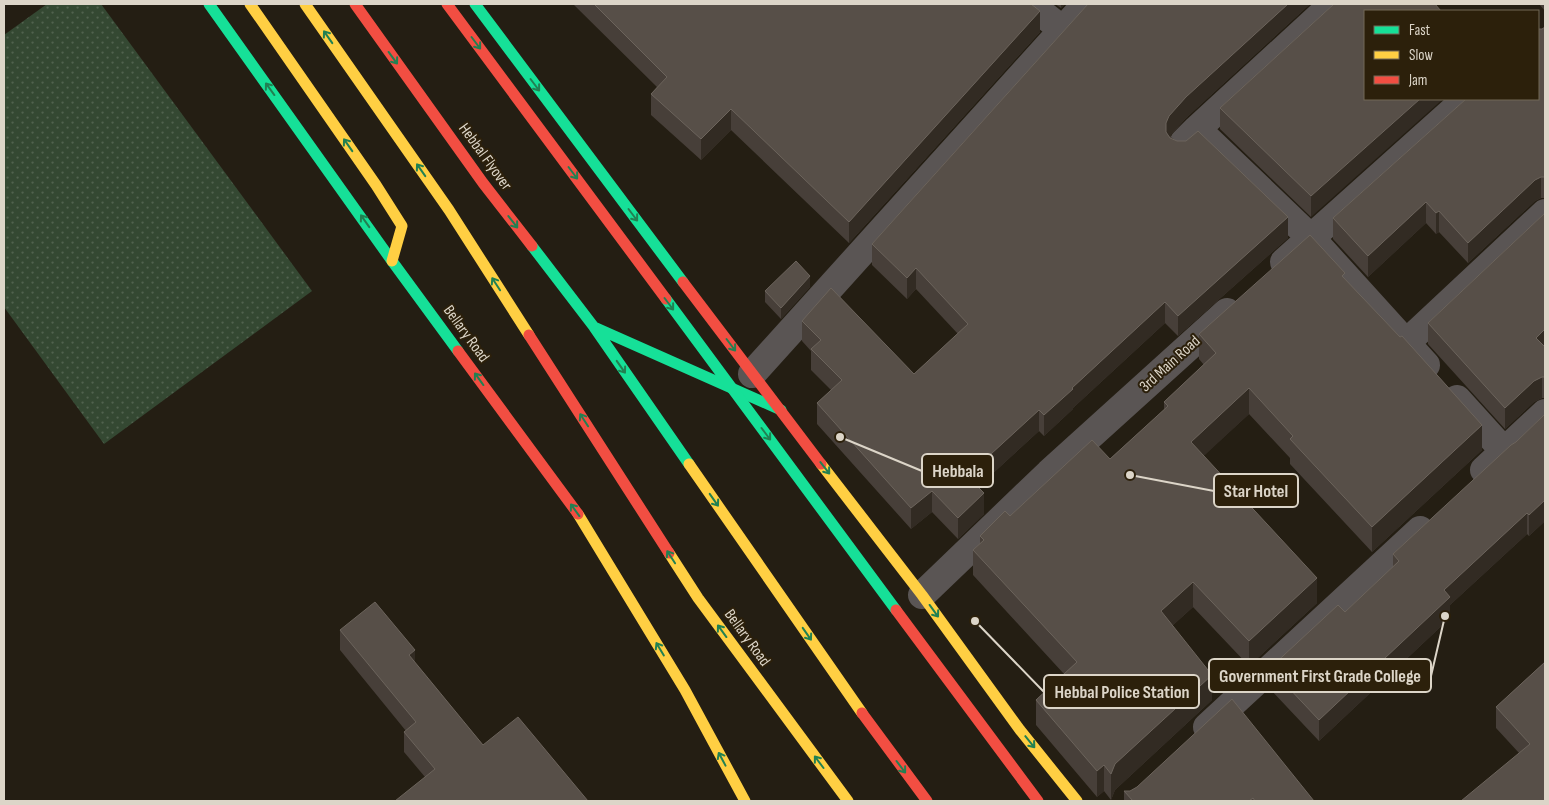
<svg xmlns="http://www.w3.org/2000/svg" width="1549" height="805" font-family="'Sofia Sans Condensed',sans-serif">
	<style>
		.green { fill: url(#green-dots) }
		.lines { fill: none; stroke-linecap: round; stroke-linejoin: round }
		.street { stroke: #5a5554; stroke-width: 28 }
		.fast { stroke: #16e098; stroke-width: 11 }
		.slow { stroke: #ffcf43; stroke-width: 11 }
		.jam { stroke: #f24e42; stroke-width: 11 }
		.fast-bridge { stroke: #16e098; stroke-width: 11 }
		.jam-bridge { stroke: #f24e42; stroke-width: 11 }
		.wall { fill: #473f39 }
		.shaded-wall { fill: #322b23 }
		.building { fill: #574f48; stroke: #6c645c }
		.oneway { stroke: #218052 }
		.labels { text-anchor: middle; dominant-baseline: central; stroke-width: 4; stroke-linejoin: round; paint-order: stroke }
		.street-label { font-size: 16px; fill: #dcd5c8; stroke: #2c200b }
		.leader { fill: none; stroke: #dcd5c8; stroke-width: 2 }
		.callout-dot { fill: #dcd5c8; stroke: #2c200b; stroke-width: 2 }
		.callout { fill: #2c200b; stroke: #dcd5c8; stroke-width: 2 }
		.callout-label { font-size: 18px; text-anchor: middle; font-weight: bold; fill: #dcd5c8 }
	</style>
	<defs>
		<pattern id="green-dots" width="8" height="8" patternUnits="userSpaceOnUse" patternTransform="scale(1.25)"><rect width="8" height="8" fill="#344832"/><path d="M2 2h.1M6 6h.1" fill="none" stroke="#51624e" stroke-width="1.8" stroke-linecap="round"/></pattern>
	</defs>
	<rect width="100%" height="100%" fill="#241e13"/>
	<!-- green -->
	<path class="green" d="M47,4h54l211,287 -208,153 -100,-137v-272z"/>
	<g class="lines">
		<!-- street -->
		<path class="street" d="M1030,4l33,26
			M1197,129l114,109 115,127
			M1184,142l13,-13 136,-125
			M1284,262l182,-163
			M1406,343l139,-130
			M752,374l334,-370
			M1457,399l48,53
			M1484,470l61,-57
			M922,595l127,-122 178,-161
			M1207,727l213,-197"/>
		<!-- fast -->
		<path class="fast" d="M209,4l183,257 66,90
			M475,4l208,278
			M532,246l62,81 95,137
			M594,327l187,83"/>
		<!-- slow -->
		<path class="slow" d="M250,4l126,181 26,41 -10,35
			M305,4l144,206 80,125
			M689,464l173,249
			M821,464l101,131 98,135 57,71
			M578,514l107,176 60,111
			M669,553l29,45 150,203"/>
		<!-- jam -->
		<path class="jam" d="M355,4l128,179 49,63
			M683,282l138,182
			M529,335l140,218
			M458,351l120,163
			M862,713l65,88"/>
		<!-- fast-bridge -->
		<path class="fast-bridge" d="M666,299l230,311"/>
		<!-- jam-bridge -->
		<path class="jam-bridge" d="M447,4l219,295
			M896,610l142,191"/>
	</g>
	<!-- wall -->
	<path class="wall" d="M573,4h458l9,28 -191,211 -118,-113 -30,30 -50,-45v-21l6,-7z
		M1055,4h10l-4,4z
		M1088,4h222l-124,114 -16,18 118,102 -110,98 -13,-13 -92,85v1l-29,27 -5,-5 -61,56 6,27 -26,25 -26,-27 -21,17 -94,-105v-21l14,-13 -20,-20v-19l-9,-10v-20l112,53 44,-40 -42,-45 -9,10 -35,-34v-21z
		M1334,4l-23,213 -91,-88v-21z
		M1539,4h6v7z
		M1545,27v171h-4l-6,3 -67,62 -29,-31 -3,2 -10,-11 -58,54 -35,-38v-21l133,-119 76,-70z
		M1545,213v185h-3l-8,4 -29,27 -77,-85v-21z
		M1345,279l137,171 -110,102 -82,-88v-6l-41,-44 -46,42 114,147 -68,63 -56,-59 -21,19 40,74 -97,90 -4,10 -7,-9 -7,6 -61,-72v-25l28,-26 -91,-99v-25l7,-6v-8l30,-20 100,-57 54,-49v-8l40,-37 -5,-6v-25z
		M810,287l-29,32 -16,-17v-11z
		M1545,414v107l-16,15 -2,-2 -77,71v13l-131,123 -49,-52v-21l75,-56 48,-45v-13l123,-112z
		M340,630l75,33 68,82 105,56 -163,-24 -21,-25v-20l2,-1 -66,-81z
		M1545,662v139l-26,-48 -23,-25v-21z
		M1124,791l190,10h-190z"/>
	<!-- shaded-wall -->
	<path class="shaded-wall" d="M1061,4h4l-4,4z
		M1288,4h22l-124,114 -17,19 -3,6v-20l3,-7 17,-19z
		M1040,11v21l-191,211v-21z
		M1420,99h23l-132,118v-21z
		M731,109v21l-30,30v-21z
		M1541,177v21l-6,3 -67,62v-20l67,-63z
		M1426,202v21l-58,54v-21z
		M1439,211v21l-3,2v-21z
		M1288,217v21l-110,98v-20z
		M916,268v21l-9,10v-21z
		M810,276v11l-29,32v-11z
		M1165,302v21l-92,85v1l-29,27v-21l28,-27z
		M1545,329v21l-9,-12z
		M1542,377v21l-8,4 -29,27v-21l29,-27z
		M1249,388v26l-58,54v-26z
		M1039,410v21l-72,66v-21z
		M1482,425v25l-110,102v-25z
		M932,491v21l-21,17v-21z
		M984,493v21l-26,25v-21z
		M1545,500v21l-16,15v-21z
		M1527,513v21l-77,71v13l-131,123v-21l125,-130z
		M1317,578v25l-68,63v-25z
		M1193,582v25l-32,29v-25z
		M415,650v20l-6,-15z
		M1212,675v25l-97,90 -4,10v-26l4,-10z
		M1104,765v26l-7,6v-26z"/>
	<!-- building -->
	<path class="building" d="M594,4h437l9,7 -191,211 -118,-113 -30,30 -50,-45 16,-17z
		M1088,4h200l-102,93 -17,19 -3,7v9l4,6 7,3h9l12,-10 90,86 -110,99 -13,-14 -93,86 1,1 -29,26 -5,-5 -72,66 17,17 -26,25 -26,-27 -21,17 -94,-105 25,-23 -31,-31 10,-9 -19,-19 29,-33 83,86 54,-50 -52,-56 -9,10 -35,-34z
		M1334,4h101l6,7h-76v88h55l-109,97 -91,-88z
		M1545,27v150h-4l-6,3 -67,63 -29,-32 -3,2 -10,-11 -58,54 -35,-38 133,-119h72v-70h4z
		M1545,213v116l-9,9 9,9v30h-3l-8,4 -29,27 -77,-85z
		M1310,235l35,38 -3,3 58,61 2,-1 80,89 -110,102 -82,-88 3,-3 -44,-48 -58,54 126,136 -68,63 -56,-59 -32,29 51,64 -97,89 -4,10 -7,-9 -7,6 -61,-71 41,-38 -104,-112 11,-10 -4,-4 25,-25 5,5 82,-76 18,19 58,-53 -4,-4 52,-49 -17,-19z
		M796,261l14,15 -29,32 -16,-17z
		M1545,414v86l-16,15 -2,-2 -83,77 6,7 -131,123 -49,-52 68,-63 7,7 54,-51 -6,-7 118,-109 5,-3z
		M375,602l40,48 -6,5 74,90 35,-28 70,84h-193l40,-32 -31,-37 12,-10 -76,-92z
		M1545,662v139h-84l69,-57 -34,-37z
		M1232,699l82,102h-59l-2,-3 -4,3h-116l-9,-10h6l7,-4z"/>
	<!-- one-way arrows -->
	<defs><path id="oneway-shaft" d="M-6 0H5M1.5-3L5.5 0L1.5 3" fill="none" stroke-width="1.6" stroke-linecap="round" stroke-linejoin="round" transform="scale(1.25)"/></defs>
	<g class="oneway">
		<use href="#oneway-shaft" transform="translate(328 37) rotate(-125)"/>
		<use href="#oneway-shaft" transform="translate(476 43) rotate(53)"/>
		<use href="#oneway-shaft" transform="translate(393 58) rotate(54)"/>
		<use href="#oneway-shaft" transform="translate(535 85) rotate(53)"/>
		<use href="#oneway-shaft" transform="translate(270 89) rotate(-126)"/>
		<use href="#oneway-shaft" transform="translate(348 145) rotate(-125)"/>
		<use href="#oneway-shaft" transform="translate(421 170) rotate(-125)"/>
		<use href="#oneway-shaft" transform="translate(573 173) rotate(53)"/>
		<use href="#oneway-shaft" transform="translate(633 215) rotate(53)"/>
		<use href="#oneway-shaft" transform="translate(365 221) rotate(-125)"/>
		<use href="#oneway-shaft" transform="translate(513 222) rotate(52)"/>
		<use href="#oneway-shaft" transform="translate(496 284) rotate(-123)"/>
		<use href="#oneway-shaft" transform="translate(669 304) rotate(53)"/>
		<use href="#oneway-shaft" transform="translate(731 345) rotate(53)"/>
		<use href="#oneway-shaft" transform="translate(621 367) rotate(55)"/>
		<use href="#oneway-shaft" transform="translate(479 379) rotate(-126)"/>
		<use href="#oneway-shaft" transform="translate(584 420) rotate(-123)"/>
		<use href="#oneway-shaft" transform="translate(766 434) rotate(53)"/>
		<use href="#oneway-shaft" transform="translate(825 468) rotate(52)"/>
		<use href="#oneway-shaft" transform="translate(714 500) rotate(55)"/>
		<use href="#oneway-shaft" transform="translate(575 510) rotate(-126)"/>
		<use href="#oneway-shaft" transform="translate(671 557) rotate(-123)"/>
		<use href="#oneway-shaft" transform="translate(934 611) rotate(54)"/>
		<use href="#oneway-shaft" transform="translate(722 631) rotate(-126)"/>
		<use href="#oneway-shaft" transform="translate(807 634) rotate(55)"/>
		<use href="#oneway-shaft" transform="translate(660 649) rotate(-121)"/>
		<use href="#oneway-shaft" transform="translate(1030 742) rotate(51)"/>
		<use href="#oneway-shaft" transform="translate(722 759) rotate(-118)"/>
		<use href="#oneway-shaft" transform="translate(819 762) rotate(-127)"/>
		<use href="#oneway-shaft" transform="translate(901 767) rotate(53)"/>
	</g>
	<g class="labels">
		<!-- street labels -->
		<g class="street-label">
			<text transform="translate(485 157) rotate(54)">Hebbal Flyover</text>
			<text transform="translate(466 334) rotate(54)">Bellary Road</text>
			<text transform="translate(1170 364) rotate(-42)">3rd Main Road</text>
			<text transform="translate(747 638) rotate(54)">Bellary Road</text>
		</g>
	</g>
	<!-- callouts -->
	<path class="leader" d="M840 437L922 471M1130 475L1214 491M1445 616L1431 676M975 621L1044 692"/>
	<g class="callout-dot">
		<circle cx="840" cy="437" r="5"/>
		<circle cx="1130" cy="475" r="5"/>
		<circle cx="1445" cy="616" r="5"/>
		<circle cx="975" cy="621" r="5"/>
	</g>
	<g class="callout">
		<rect x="922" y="454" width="71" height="33" rx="5"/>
		<rect x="1214" y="474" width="84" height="33" rx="5"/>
		<rect x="1209" y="659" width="222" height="33" rx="5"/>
		<rect x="1044" y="675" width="155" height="33" rx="5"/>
	</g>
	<g class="callout-label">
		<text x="958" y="477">Hebbala</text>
		<text x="1256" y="497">Star Hotel</text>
		<text x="1320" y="682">Government First Grade College</text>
		<text x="1122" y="698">Hebbal Police Station</text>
	</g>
	<!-- border -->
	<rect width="1549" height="805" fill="none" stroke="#dcd5c8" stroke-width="10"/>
	<!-- legend -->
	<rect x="1364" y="10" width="175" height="90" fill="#2c200b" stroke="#726857"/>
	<rect x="1374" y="26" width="25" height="8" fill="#16e098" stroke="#726857"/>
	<text x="1409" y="35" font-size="15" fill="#dcd5c8">Fast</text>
	<rect x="1374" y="51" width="25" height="8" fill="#ffcf43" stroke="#726857"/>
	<text x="1409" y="60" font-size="15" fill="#dcd5c8">Slow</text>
	<rect x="1374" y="76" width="25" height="8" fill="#f24e42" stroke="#726857"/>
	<text x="1409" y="85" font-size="15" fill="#dcd5c8">Jam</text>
</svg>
